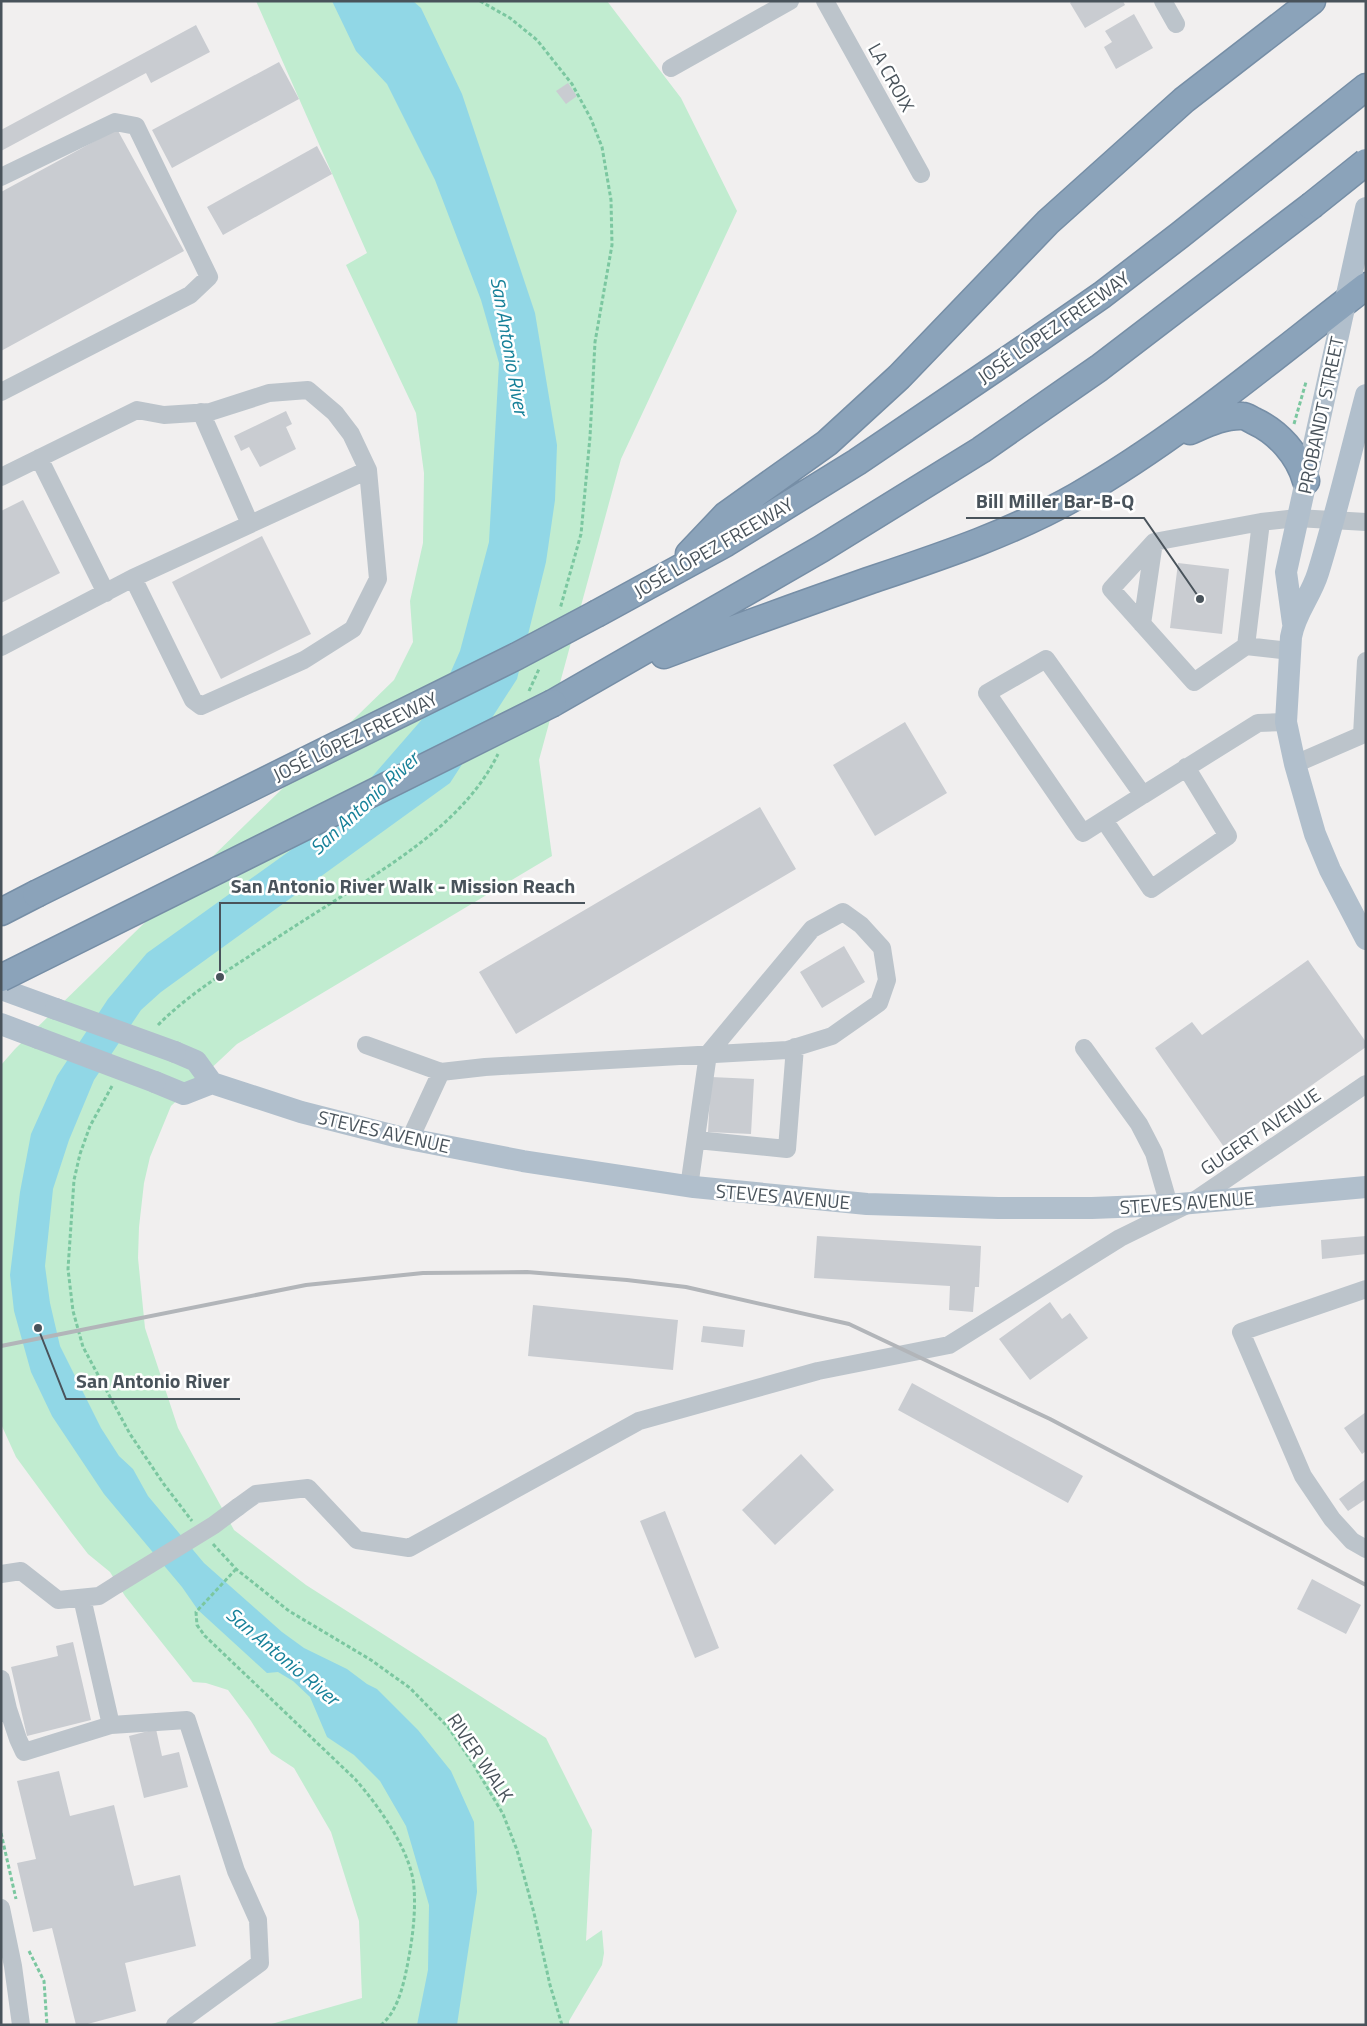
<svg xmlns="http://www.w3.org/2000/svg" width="1367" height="2026" font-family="'Titillium Web',sans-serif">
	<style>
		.green { fill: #c1ecd0 }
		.water { fill: #91d7e6 }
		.building { fill: #c9ccd1 }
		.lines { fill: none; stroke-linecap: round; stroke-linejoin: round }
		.highway-casing { stroke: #768ea6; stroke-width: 29 }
		.path { stroke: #7bc7a0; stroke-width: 3; stroke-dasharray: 4 2.5; stroke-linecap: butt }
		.minor { stroke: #bcc4cb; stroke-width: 18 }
		.major { stroke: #b1bfcc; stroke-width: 22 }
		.highway { stroke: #8ba3ba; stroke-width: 26 }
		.rail { stroke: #b2b5b9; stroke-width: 4 }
		.highway-bridge-casing { stroke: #768ea6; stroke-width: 29; stroke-linecap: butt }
		.minor-bridge { stroke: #bcc4cb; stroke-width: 18 }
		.major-bridge { stroke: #b1bfcc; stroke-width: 22 }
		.highway-bridge { stroke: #8ba3ba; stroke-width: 26 }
		.labels { text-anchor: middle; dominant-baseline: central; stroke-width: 5; stroke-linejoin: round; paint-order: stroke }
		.street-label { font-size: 19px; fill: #49535b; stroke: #fff }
		.water-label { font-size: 20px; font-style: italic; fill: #178199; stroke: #fff }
		.leader { fill: none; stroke: #49535b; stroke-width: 2 }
		.callout-dot { fill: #49535b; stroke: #fff; stroke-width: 2 }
		.callout-label { font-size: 20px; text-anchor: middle; font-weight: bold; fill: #49535b; stroke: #fff; stroke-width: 5; stroke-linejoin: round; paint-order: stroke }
	</style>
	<rect width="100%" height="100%" fill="#f1efef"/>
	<!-- green -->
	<path class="green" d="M256,1h351l74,97 56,113 -116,248 -82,301 13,96 -315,188 -66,62 -21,51 -6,26 -5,44 -1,31 7,70 33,100 56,102 72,55 240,153 46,92 -6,111 16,-11 2,23 -2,12 -33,56v4h-301l94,-27 -3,-77 -28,-89 -37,-64 -23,-15 -20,-32 -23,-31 -22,-7 -13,-1 -68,-86 -15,-24 -22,-18 -17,-22 -55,-75 -15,-33v-359l14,-16 379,-369 19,-38 -3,-41 13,-58 1,-70 -8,-60 -70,-148 21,-12z"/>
	<!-- water -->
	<path class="water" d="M332,1h81l8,7 41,86 73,219 22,132 -2,55 -9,62 -29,117 -67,104 -289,209 -20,18 -47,70 -25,60 -16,49 -8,77 5,37 10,43 41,82 18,28 14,13 15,27 56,67 78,69 22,16 43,21 20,15 10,5 41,41 33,41 23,51 3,70 -20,133h-40l11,-55 1,-65 -23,-79 -26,-45 -26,-26 -27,-18 -17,-40 -17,-16 -15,-9 -11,1 -69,-63 -16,-23 -78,-93 -52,-78 -21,-44 -17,-61 -4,-36 10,-83 11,-58 26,-58 51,-77 39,-46 190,-136 101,-116 22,-50 29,-109 10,-179 -18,-63 -46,-120 -48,-96 -31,-33z"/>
	<!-- building -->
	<path class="building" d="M1072,1h51l2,4 -40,23 -15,-25z
		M1134,14l19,34 -37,21 -12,-22 8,-5 -7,-11z
		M196,25l14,27 -59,31 -5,-10 -145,78v-21z
		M279,62l20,37 -127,69 -20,-38z
		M568,83l9,13 -11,8 -10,-13z
		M117,129l67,122 -183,100v-159z
		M317,146l15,28 -109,61 -16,-28z
		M286,411l6,13 -6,3 10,22 -36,18 -11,-20 -8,4 -7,-15z
		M23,500l37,73 -59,30v-92z
		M262,536l49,98 -90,45 -49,-97z
		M1178,563l51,6 -7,65 -52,-6z
		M905,722l42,71 -72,43 -42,-71z
		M760,807l36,62 -280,165 -37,-62z
		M844,946l21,36 -43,26 -22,-36z
		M1308,960l58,82v5l-142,100 -69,-99 37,-26 10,13z
		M711,1077l43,2 -3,55 -43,-2z
		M817,1236l164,10 -2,41h-4l-2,25 -24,-2 1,-24 -136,-8z
		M1366,1236v18l-44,5 -1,-19z
		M1050,1302l12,17 8,-6 18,25 -58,42 -31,-41z
		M533,1305l145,15 -5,50 -145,-14z
		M703,1326l42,4 -2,17 -42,-5z
		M912,1383l171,93 -15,27 -170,-93z
		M1366,1412v39l-4,3 -18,-26z
		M801,1454l33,36 -59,55 -33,-35z
		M1366,1479v20l-18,12 -9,-12z
		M665,1511l54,137 -24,10 -55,-137z
		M1312,1579l49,26 -15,29 -49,-25z
		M73,1642l18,78 -64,16 -16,-69 47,-11 -2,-10z
		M156,1729l6,27 17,-4 9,35 -44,11 -15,-62z
		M59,1771l11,45 44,-11 20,81 46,-11 16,71 -71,17 11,48 -52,14h-8l-24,-97 -19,4 -16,-69 19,-4 -19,-78z"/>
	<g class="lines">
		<defs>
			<path id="highway" d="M1190,431c16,-7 34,-16 53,-15 3,0 7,3 11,5 24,11 45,34 52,60
				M689,554l37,-39 101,-72 72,-66 149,-155 136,-122 128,-99
				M598,613l128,-70 131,-81 180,-122 65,-45 78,-60 186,-148
				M664,655c68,-26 136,-50 204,-74 71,-24 144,-48 209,-85 103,-59 195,-138 289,-210
				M553,703l268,-154 160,-99 118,-82 212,-162
				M1,912l35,-18"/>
		</defs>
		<!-- highway casing -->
		<use href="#highway" class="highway-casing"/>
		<!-- path -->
		<path class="path" d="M480,1l30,17 27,22 35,44 19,35 11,28 9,53 1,45 -17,97 -5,95 -9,97 -21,75
			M1294,424l12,-42
			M529,691l10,-22
			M158,1025c26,-26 56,-46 87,-66 40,-27 80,-52 121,-78 51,-34 104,-70 132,-127
			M112,1086l-22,40 -10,28 -6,26 -6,89 5,42 10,36 47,87 33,49 29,38
			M213,1544l23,25 53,42 82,49 39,28 38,39 24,35 31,52 14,36 17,63 16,72 12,40
			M236,1569l-40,43 1,13 8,11 150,143c23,26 57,73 59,109 2,26 -2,54 -7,79 -4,20 -10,45 -26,58
			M1,1833l15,66
			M29,1951l15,30 3,44"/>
		<!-- minor -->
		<path class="minor" d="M825,1l96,173
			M1163,1l13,23
			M671,68l119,-67
			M1,177l114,-55 21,4 73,151 -19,18 -189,97
			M201,412l49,112
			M39,458l67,135
			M1,477l136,-67 27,5 46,-3 59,-19 39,-3 27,23 16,21 17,36 10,109 -25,50 -49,31 -103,46 -8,-6 -60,-122
			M1142,624l12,-82
			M1246,646l15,-124
			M1,647l132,-69 235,-108
			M1290,651l-44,-5 -52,36 -83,-93 43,-47 107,-20 36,-4 69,4
			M1295,764l67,-29 4,-74
			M1143,795l-60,38 -96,-140 59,-34 97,136 115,-72 28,-1
			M1104,820l47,69 77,-53 -42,-69
			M366,1045l75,27
			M1084,1048l55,76 15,29 15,52
			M410,1139l31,-67 44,-5 302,-17 45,-14 47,-33 8,-23 -5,-32 -21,-23 -18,-13 -31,17 -104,125 -19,133
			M697,1140l90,9 8,-102
			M1366,1289l-125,43 62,144 29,43 20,22 14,8
			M238,1507l18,-13 52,-6 49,52 52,8 230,-127 179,-50 131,-26 171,-107 71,-35 175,-119
			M1,1574l20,-3 37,29 41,-4 19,-12
			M1,1679l7,30 -7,4
			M8,1709l10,30 6,13 87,-27 -29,-127
			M111,1725l76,-5 49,151 22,49 2,43 -85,62
			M1,1908l12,58 8,59"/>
		<!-- major -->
		<path class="major" d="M1366,395c-16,60 -30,120 -48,178 -7,23 -23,40 -27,64l-5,85 9,42 20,70 15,36 36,69
			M1293,623l-7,-51 80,-364
			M1,989l55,20
			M1,1024l37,14
			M175,1052l21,9 16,22 89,29 98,25 124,24 171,26 173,17 131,4h94l77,-3 197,-18
			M155,1082l29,12 28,-11"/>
		<!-- highway -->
		<use href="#highway" class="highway"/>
		<!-- rail -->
		<path class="rail" d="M1,1346l305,-61 117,-12 104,-1 100,8 59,7 163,37 201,95 316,166"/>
		<defs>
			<path id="highway-bridge" d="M1311,206l55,-44
				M36,894l481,-238 81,-43
				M1,978l552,-275"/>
		</defs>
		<!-- highway-bridge casing -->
		<use href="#highway-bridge" class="highway-bridge-casing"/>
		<!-- minor-bridge -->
		<path class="minor-bridge" d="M118,1584l96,-59 24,-18"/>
		<!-- major-bridge -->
		<path class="major-bridge" d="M56,1009l119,43
			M38,1038l117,44"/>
		<!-- highway-bridge -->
		<use href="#highway-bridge" class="highway-bridge"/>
	</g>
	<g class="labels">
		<!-- street labels -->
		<g class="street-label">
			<text transform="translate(892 77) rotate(61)">LA CROIX</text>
			<text transform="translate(1053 327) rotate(-35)">JOSÉ LÓPEZ FREEWAY</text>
			<text transform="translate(1320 415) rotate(-78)">PROBANDT STREET</text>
			<text transform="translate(713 547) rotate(-30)">JOSÉ LÓPEZ FREEWAY</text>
			<text transform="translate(355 736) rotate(-26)">JOSÉ LÓPEZ FREEWAY</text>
			<text transform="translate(384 1131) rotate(13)">STEVES AVENUE</text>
			<text transform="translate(1260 1131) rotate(-34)">GUGERT AVENUE</text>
			<text transform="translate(783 1196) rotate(5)">STEVES AVENUE</text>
			<text transform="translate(1187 1202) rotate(-4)">STEVES AVENUE</text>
			<text transform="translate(481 1757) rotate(56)">RIVER WALK</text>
		</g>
		<!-- water labels -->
		<g class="water-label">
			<text transform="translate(510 346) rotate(80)">San Antonio River</text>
			<text transform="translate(364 803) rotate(-43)">San Antonio River</text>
			<text transform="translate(283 1656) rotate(40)">San Antonio River</text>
		</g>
	</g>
	<!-- callouts -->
	<path class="leader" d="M1200 599L1144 518H966M220 977L220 903H585M38 1328L66 1399H240"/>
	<g class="callout-dot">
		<circle cx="1200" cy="599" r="5"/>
		<circle cx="220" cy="977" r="5"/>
		<circle cx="38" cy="1328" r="5"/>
	</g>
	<g class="callout-label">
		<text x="1055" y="508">Bill Miller Bar-B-Q</text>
		<text x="403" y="893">San Antonio River Walk - Mission Reach</text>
		<text x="153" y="1388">San Antonio River</text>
	</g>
	<!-- border -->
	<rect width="1367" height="2026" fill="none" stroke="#49535b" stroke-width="5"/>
</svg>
